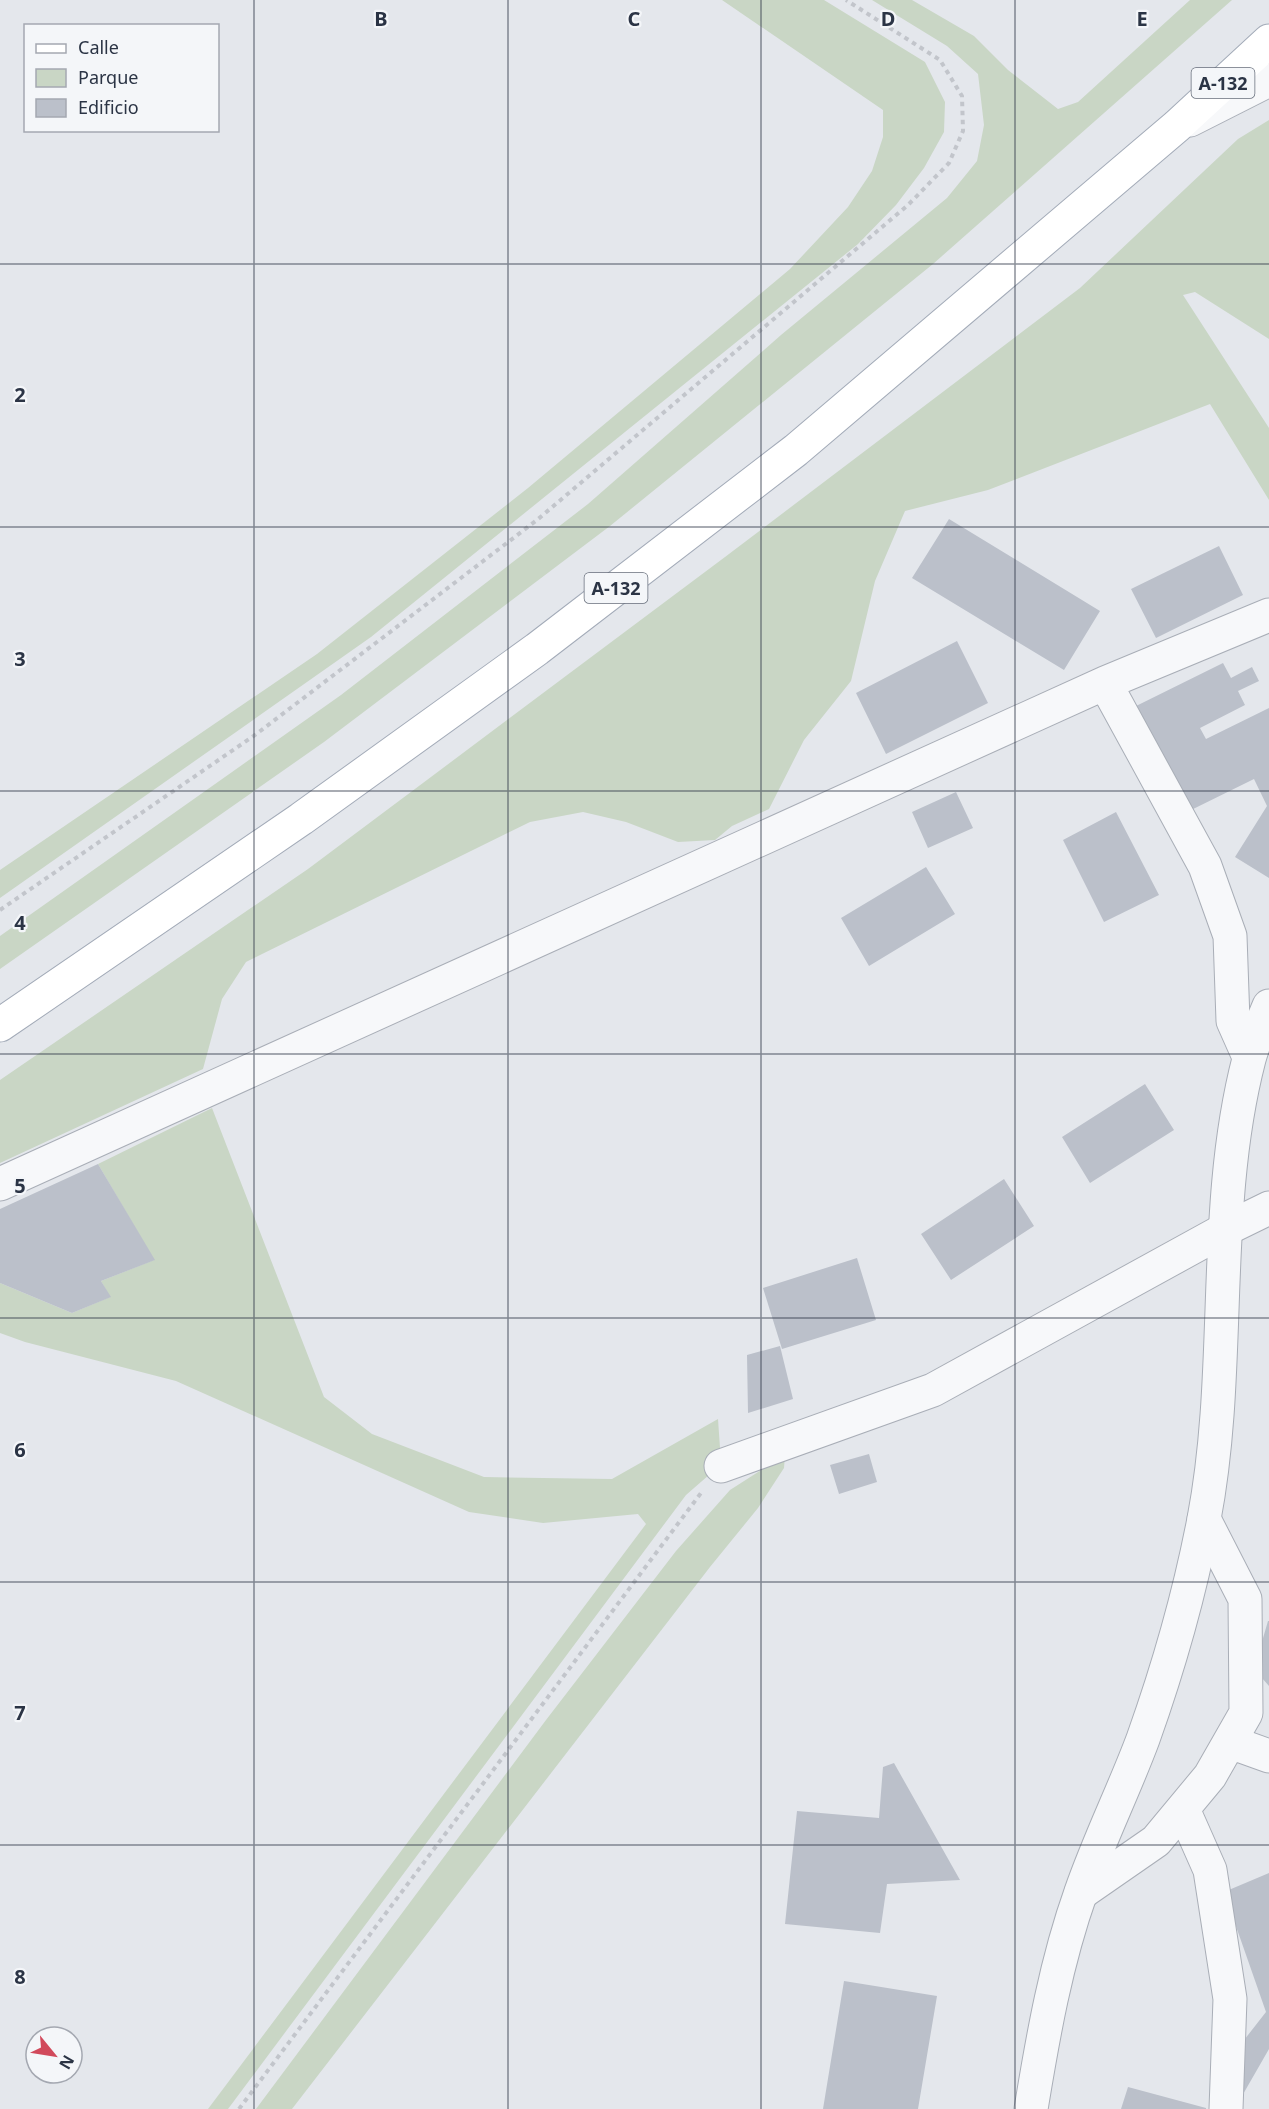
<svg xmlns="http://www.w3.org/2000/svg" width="1269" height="2109" font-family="'Noto Sans',sans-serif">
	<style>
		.green { fill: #c9d6c5 }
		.building { fill: #bbc0ca }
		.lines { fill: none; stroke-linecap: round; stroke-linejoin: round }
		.minor-casing { stroke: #a9aeb7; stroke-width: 35 }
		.tertiary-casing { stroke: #a9aeb7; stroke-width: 35 }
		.primary-casing { stroke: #a3abb8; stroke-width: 35 }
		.path { stroke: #c2c5cb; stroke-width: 4; stroke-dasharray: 4.5 4.5; stroke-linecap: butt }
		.minor { stroke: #f7f8fa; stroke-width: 33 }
		.tertiary { stroke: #f7f8fa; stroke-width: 33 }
		.primary { stroke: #fff; stroke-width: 33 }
		.grid { fill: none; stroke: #2b3445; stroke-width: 1.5; stroke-opacity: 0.55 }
		.labels { text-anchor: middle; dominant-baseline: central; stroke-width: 4.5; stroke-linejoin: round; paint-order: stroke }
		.shield { fill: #f4f6f9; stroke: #676e7b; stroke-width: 1.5 }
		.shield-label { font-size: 18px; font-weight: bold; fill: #2b3445 }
		.grid-label { font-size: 20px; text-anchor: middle; font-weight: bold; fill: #2b3445; stroke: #f4f6f9; stroke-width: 4.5; stroke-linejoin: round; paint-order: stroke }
	</style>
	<rect width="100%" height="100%" fill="#e4e7ec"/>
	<!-- green -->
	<path class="green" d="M722,0h102l101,62 20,40 -1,30 -20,36 -28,37 -38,39 -487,393 -371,261v-28l317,-216 211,-166 262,-219 58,-62 24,-36 11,-34v-27z
		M872,0h40l62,36 34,34 50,39 20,-7 112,-102h42l-299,264 -323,262 -286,216 -324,227v-33l341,-241 247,-191 193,-169 166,-137 30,-37 7,-36 -6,-51 -31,-28z
		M1269,120v219l-74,-47 -12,3 86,133v72l-59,-96 -222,86 -83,21 -30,70 -24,100 -47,59 -35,69 -37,17 -17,14 -37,2 -52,-20 -43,-10 -53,10 -284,140 -24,37 -19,70 -203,94v-83l308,-211 417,-312 355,-269 158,-149z
		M212,1108l112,289 48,37 112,43 128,2 106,-60 2,29 13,6 -47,41 -458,614h-20l438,-585 -8,-10 -95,9 -74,-11 -293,-131 -151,-39 -25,-9v-50l72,30 38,-16 -9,-16 53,-21 -56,-96z
		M785,1455l-1,13 -26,40 -48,59 -418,542h-36l290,-389 130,-169 54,-61z"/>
	<!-- building -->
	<path class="building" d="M949,519l151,92 -36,59 -152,-92z
		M1219,546l24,49 -87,43 -25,-49z
		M957,641l31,62 -102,51 -30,-61z
		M1223,663l8,15 21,-11 7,14 -21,10 7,14 -45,23 6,11 63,-31v170l-34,-21 32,-51 -13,-27 -71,35 -53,-105z
		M956,792l17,36 -45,20 -16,-36z
		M1116,812l43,83 -55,27 -41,-82z
		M926,867l29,47 -86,52 -28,-48z
		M1145,1084l29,46 -84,53 -28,-46z
		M98,1164l57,96 -54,21 10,16 -39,16 -72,-30v-74z
		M1004,1179l30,47 -83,54 -30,-46z
		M857,1258l19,62 -94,29 -19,-61z
		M780,1346l13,53 -45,14 -1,-58z
		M869,1454l8,28 -38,12 -9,-29z
		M1268,1621h1v65l-15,-17z
		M894,1763l66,117 -73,4 -7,49 -95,-9 12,-113 82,7 4,-51z
		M1269,1873v176l-27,47 -12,-38 36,-46 -42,-120z
		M844,1981l93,15 -19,113h-95z
		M1128,2087l78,21v1h-85z"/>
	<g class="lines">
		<defs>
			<path id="minor" d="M1105,683l100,183 25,70 3,85 16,36
				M0,1184l1105,-501 164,-68
				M721,1466l212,-76 293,-161 43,-21
				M1230,1742l39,14
				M1183,1809l27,61 20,129 -4,110
				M1081,1893l75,-52 54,-65 36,-63 -1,-114 -41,-80"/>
			<path id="tertiary" d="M1190,120l79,-40
				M1031,2109c12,-73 25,-147 50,-217 18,-52 43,-102 62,-153 25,-70 47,-147 61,-220 29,-152 6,-310 45,-460 5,-18 13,-36 20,-53"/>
			<path id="primary" d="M0,1025l301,-206 236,-170 259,-199 381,-324 92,-85"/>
		</defs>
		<!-- minor casing -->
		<use href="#minor" class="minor-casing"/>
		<!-- tertiary casing -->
		<use href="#tertiary" class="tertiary-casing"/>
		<!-- primary casing -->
		<use href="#primary" class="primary-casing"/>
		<!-- path -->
		<path class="path" d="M0,910l255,-175 282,-215 371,-315 41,-42 14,-32 -1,-35 -22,-36 -94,-60
			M239,2109l462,-616"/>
		<!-- minor -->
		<use href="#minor" class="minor"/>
		<!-- tertiary -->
		<use href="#tertiary" class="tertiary"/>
		<!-- primary -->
		<use href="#primary" class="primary"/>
	</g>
	<!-- grid -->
	<path class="grid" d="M254,0v2109M508,0v2109M761,0v2109M1015,0v2109M0,264h1269M0,527h1269M0,791h1269M0,1054h1269M0,1318h1269M0,1582h1269M0,1845h1269"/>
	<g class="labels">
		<!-- shield labels -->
		<g class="shield">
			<rect x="1191.5" y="68" width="63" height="30" rx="4.5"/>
			<rect x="584.5" y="573" width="63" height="30" rx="4.5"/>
		</g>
		<g class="shield-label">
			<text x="1223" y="83">A-132</text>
			<text x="616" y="588">A-132</text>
		</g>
	</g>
	<g class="grid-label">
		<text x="381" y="26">B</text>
		<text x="634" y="26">C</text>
		<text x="888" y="26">D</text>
		<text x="1142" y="26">E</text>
		<text x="20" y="402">2</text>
		<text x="20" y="666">3</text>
		<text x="20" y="930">4</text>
		<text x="20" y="1193">5</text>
		<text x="20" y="1457">6</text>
		<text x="20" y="1720">7</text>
		<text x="20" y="1984">8</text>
	</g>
	<!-- legend -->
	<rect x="24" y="24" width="195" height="108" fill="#f4f6f9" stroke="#a4a8b1" stroke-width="1.5"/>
	<rect x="36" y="44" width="30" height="9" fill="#ffffff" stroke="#a4a8b1" stroke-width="1.5"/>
	<text x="78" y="54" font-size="18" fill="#2b3445">Calle</text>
	<rect x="36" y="69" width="30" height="18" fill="#c9d6c5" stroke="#a4a8b1" stroke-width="1.5"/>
	<text x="78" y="84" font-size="18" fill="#2b3445">Parque</text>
	<rect x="36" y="99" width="30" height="18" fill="#bbc0ca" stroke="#a4a8b1" stroke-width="1.5"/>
	<text x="78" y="114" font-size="18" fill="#2b3445">Edificio</text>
	<!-- north arrow -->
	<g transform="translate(54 2055) rotate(120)"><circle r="28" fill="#f4f6f9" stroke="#a4a8b1" stroke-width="1.5"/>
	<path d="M0-4.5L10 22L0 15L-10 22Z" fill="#d1495b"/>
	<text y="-9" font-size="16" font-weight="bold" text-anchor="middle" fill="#2b3445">N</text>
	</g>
</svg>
